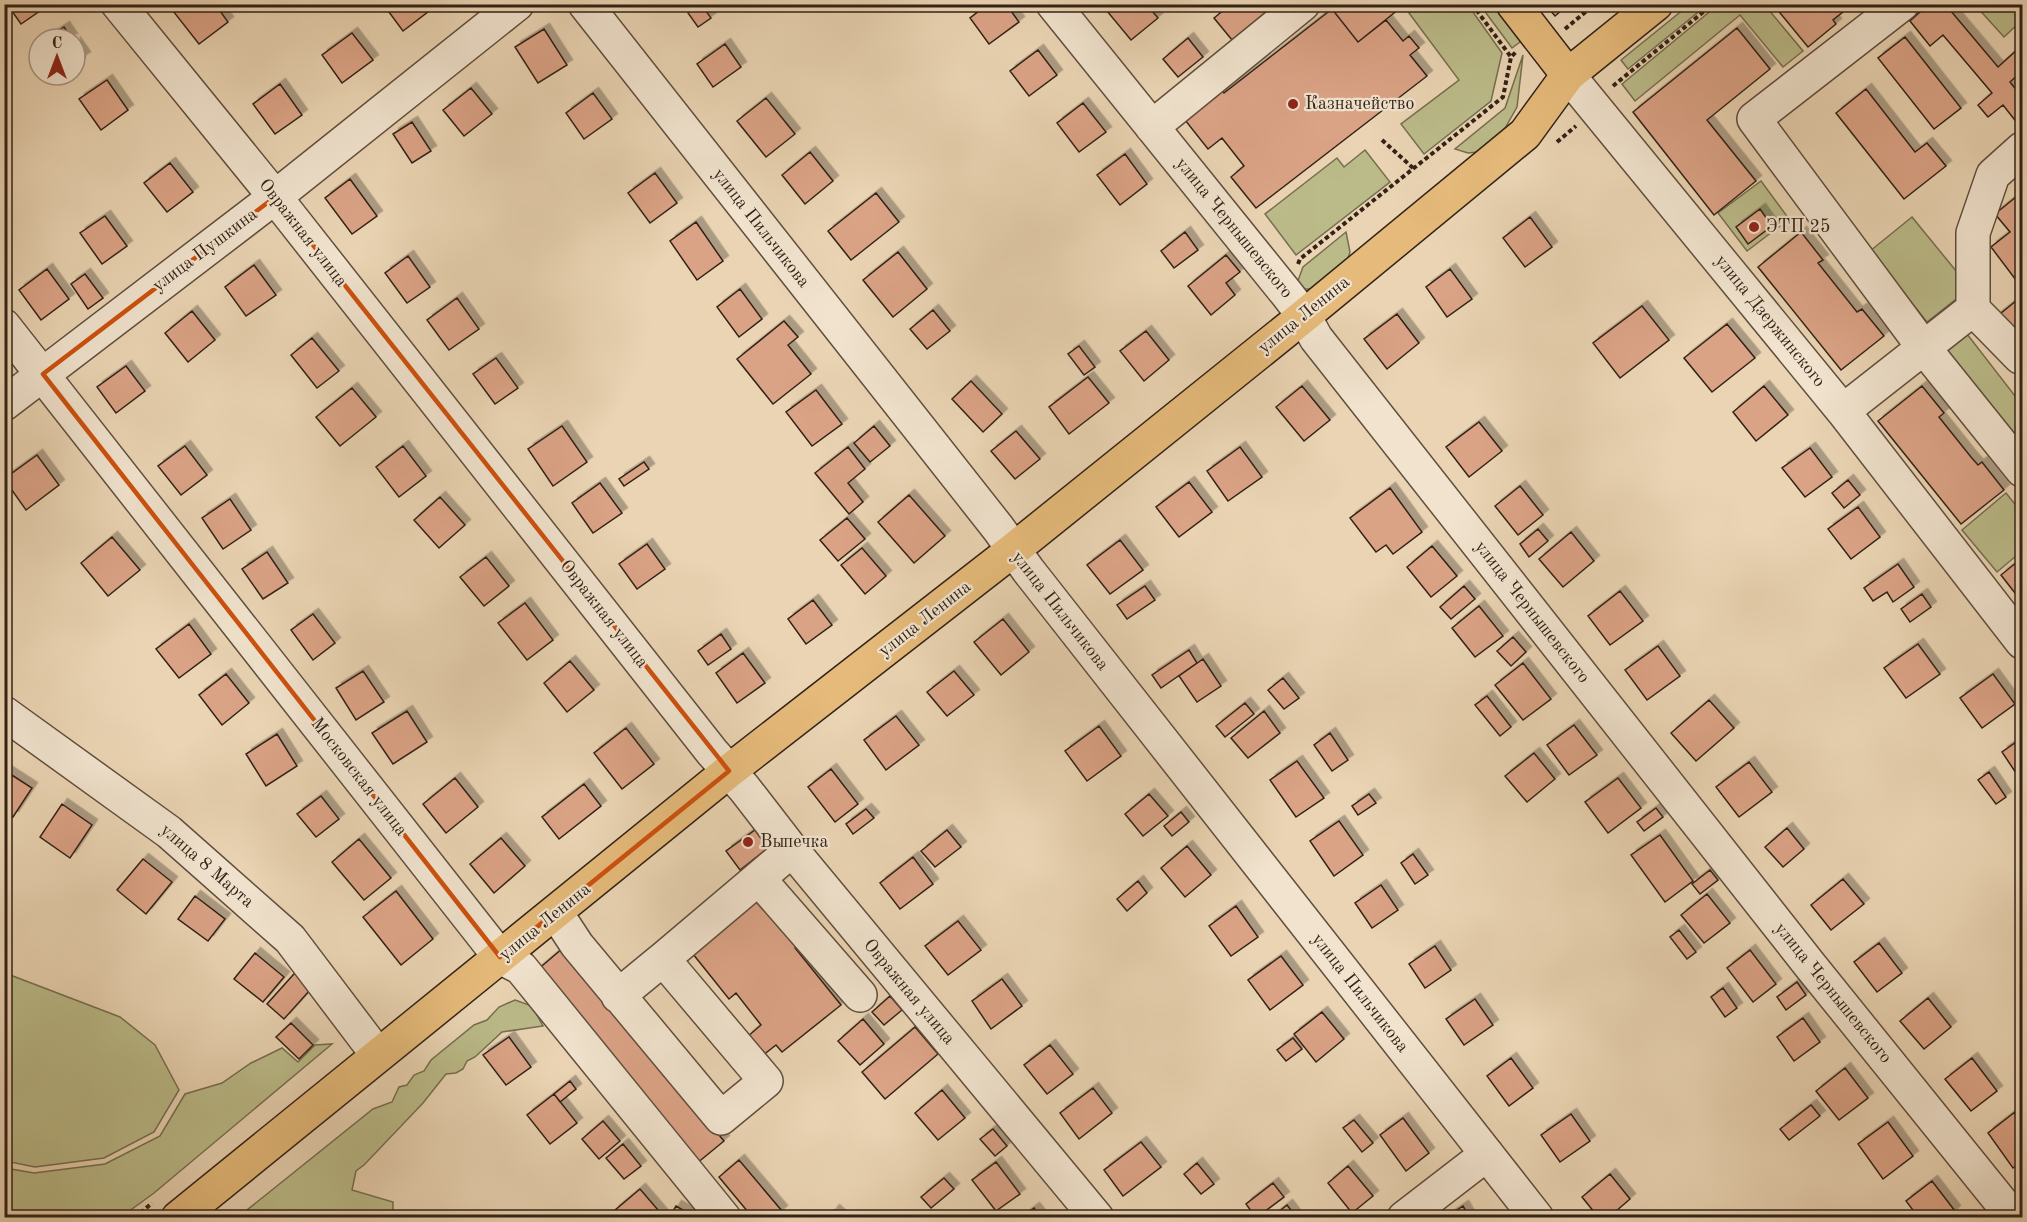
<svg xmlns="http://www.w3.org/2000/svg" width="2027" height="1222" font-family="'Old Standard TT',serif">
	<style>
		.green { fill: #bbbb89; stroke: #766e50; stroke-width: 1.5 }
		.building { fill: #dba386; stroke: #322217; stroke-width: 1.5; filter: url(#shadow) }
		.lines { fill: none; stroke-linecap: round; stroke-linejoin: round }
		.minor-casing { stroke: #604e3e; stroke-width: 36 }
		.major-casing { stroke: #322217; stroke-width: 36 }
		.path { stroke: #322217; stroke-width: 4; stroke-dasharray: 4.5 3; stroke-linecap: butt }
		.minor { stroke: #f1e3ce; stroke-width: 33 }
		.major { stroke: #e5ba7a; stroke-width: 33 }
		.marked { fill: none; stroke: #cd510e; stroke-width: 4.5; stroke-linejoin: round }
		.poi-dot { fill: #8f2418; stroke: #f1e3ce; stroke-width: 2 }
		.labels { text-anchor: middle; dominant-baseline: central; stroke-width: 4.5; stroke-linejoin: round; paint-order: stroke }
		.poi-label { font-size: 18px; fill: #322217; stroke: #f1e3ce; text-anchor: start }
		.street-label { font-size: 18px; fill: #322217; stroke: #f1e3ce }
	</style>
	<defs>
		<filter id="shadow"><feDropShadow dx="5.5" dy="-5.5" stdDeviation="0" flood-color="#0004"/></filter>
	</defs>
	<rect width="100%" height="100%" fill="#ead4b3"/>
	<filter id="stains"><feTurbulence type="fractalNoise" baseFrequency=".00333" numOctaves="4"/><feColorMatrix values="0 0 0 0 .2 0 0 0 0 .09 0 0 0 0 .02 0 0 0 .5 -.17"/></filter>
	<radialGradient id="worn" r=".72"><stop offset=".6" stop-color="#630" stop-opacity="0"/><stop offset="1" stop-color="#630" stop-opacity=".3"/></radialGradient>
	<!-- green -->
	<path class="green" d="M1419,4l49,1 34,48 -11,48 -67,53 -23,-30 58,-44 -50,-67z
		M1719,4l54,1 -5,4 35,42 -20,16 -43,-52 -105,86 -13,-17z
		M1480,5h13l25,29 2,8 -8,6z
		M1689,5h18l-79,64 -7,-9z
		M1975,5h47v15l-18,17z
		M1523,55l-6,52 -13,23 -26,22 -10,1 -13,-4 50,-41z
		M1365,150l25,32 -94,73 -31,-41 72,-56 7,9z
		M1761,181l28,38 -42,32 -29,-38z
		M1912,217l58,71 -43,34 -57,-71z
		M1346,232l4,20 -3,9 -35,28h-11l-5,-3 7,-19z
		M1967,334l55,71v53l-81,-104z
		M2006,493l16,20v38l-25,21 -35,-42z
		M5,973l115,44 35,28 24,45 -25,42 -50,26 -69,9 -30,-6z
		M515,1000l17,6 11,20 -41,6 -27,25 -8,4 -4,8 -7,4 -10,1 -23,29 -59,62 -8,6 -4,19 41,12v15l-156,1 136,-109 19,-7 7,-15 8,-2 7,-10 10,-4 7,-11 43,-35 13,-5 12,-13z
		M332,1044l-178,149 -33,24h-116v-49l29,5 71,-9 55,-28 25,-42 37,-11 29,-20 31,-15 16,14 17,-17z"/>
	<!-- building -->
	<path class="building" d="M7,4h40v2l-26,18z
		M182,4h33l13,18 -29,22 -26,-33z
		M383,4h47l3,4 -30,23z
		M701,4l10,14 -13,9 -10,-14z
		M988,4h18l13,18 -30,22 -19,-26z
		M1146,4l12,14 -27,22 -29,-35z
		M1231,4h45l-44,36 -18,-22z
		M1334,4h61l4,5 -41,33 -26,-33 3,-3z
		M1545,4h24l-14,12z
		M1780,4h73l-20,16 3,4 -28,23 -32,-39z
		M1929,4h16l53,63 20,-18 4,6v16l-12,11 12,15v32l-19,-24 -15,12 -10,-12 14,-12 -49,-58 -13,11 -20,-25z
		M1332,9l26,33 28,-22 17,21 6,-5 10,12 -9,7 17,21 -171,132 -25,-31 13,-11 -22,-28 -14,11 -27,-34 38,-29 5,7z
		M64,27l8,12h-26z
		M1737,28l33,41 -63,51 49,61 -42,34 -81,-103z
		M544,29l23,36 -29,18 -23,-36z
		M352,33l21,27 -31,23 -20,-28z
		M1905,37l56,71 -27,21 -56,-71z
		M1188,38l15,19 -25,20 -15,-18z
		M75,43l10,14 -10,7z
		M725,44l16,23 -28,20 -16,-23z
		M1038,50l19,25 -28,21 -19,-25z
		M2022,76v16l-7,-9z
		M107,80l21,30 -27,20 -22,-31z
		M280,84l22,31 -27,19 -22,-30z
		M471,88l21,26 -28,22 -21,-26z
		M1866,89l49,63 12,-9 19,23 -42,33 -68,-86z
		M593,93l19,26 -28,20 -18,-26z
		M766,98l29,36 -29,23 -29,-36z
		M1083,103l23,29 -27,20 -22,-29z
		M412,122l19,29 -19,12 -19,-29z
		M810,152l23,29 -28,23 -23,-29z
		M1125,154l22,30 -27,21 -23,-30z
		M170,163l23,29 -26,20 -23,-29z
		M655,173l22,30 -27,20 -22,-30z
		M350,179l27,37 -25,18 -27,-36z
		M2022,192v29l-3,2 3,5v60l-31,-41 19,-15 -15,-18z
		M876,193l23,29 -48,38 -23,-29z
		M1760,209l12,17 -24,18 -12,-17z
		M105,216l22,30 -25,18 -22,-31z
		M1530,217l22,30 -27,20 -22,-29z
		M696,222l27,39 -26,19 -27,-39z
		M1185,232l13,18 -24,18 -13,-17z
		M1801,232l22,28 -5,3 39,49 5,-3 22,27 -43,34 -83,-103z
		M898,252l29,37 -34,28 -30,-37z
		M1226,255l14,17 -14,11 9,12 -24,20 -23,-29z
		M408,256l22,31 -23,16 -22,-30z
		M254,265l22,30 -30,21 -21,-29z
		M47,269l22,30 -28,21 -22,-30z
		M1450,269l22,30 -25,18 -21,-30z
		M85,274l18,24 -15,11 -17,-25z
		M740,289l22,30 -23,18 -22,-30z
		M2022,296v41l-27,-19z
		M457,298l22,31 -30,21 -22,-30z
		M1642,306l27,34 -49,38 -27,-35z
		M933,310l17,21 -23,18 -17,-20z
		M192,311l23,29 -27,22 -23,-29z
		M1397,314l22,29 -32,26 -23,-30z
		M784,321l14,16 -10,8 23,29 -38,30 -36,-45z
		M1727,324l28,34 -43,34 -28,-34z
		M1146,331l23,29 -25,21 -24,-30z
		M312,338l27,33 -22,17 -26,-33z
		M1079,346l16,21 -11,8 -16,-21z
		M496,358l22,30 -23,16 -22,-30z
		M126,366l19,25 -29,22 -19,-26z
		M1088,377l21,26 -40,31 -20,-27z
		M971,381l31,33 -19,18 -31,-33z
		M1302,386l28,34 -26,21 -28,-34z
		M1764,386l24,29 -32,26 -23,-29z
		M1922,386l22,27 -5,4 32,40 7,8 4,-3 22,28 -43,34 -83,-103z
		M352,388l24,29 -36,29 -24,-29z
		M816,390l26,34 -30,22 -26,-34z
		M1479,422l23,29 -33,26 -23,-30z
		M562,426l25,36 -34,24 -25,-37z
		M874,426l16,20 -20,16 -16,-19z
		M1016,431l24,28 -25,20 -24,-28z
		M185,446l22,29 -26,20 -23,-29z
		M403,446l23,30 -27,21 -23,-30z
		M848,447l17,22 -17,14 15,19 -14,12 -34,-41z
		M1240,447l22,30 -34,24 -21,-30z
		M1810,448l22,29 -27,20 -23,-29z
		M37,455l22,30 -33,25 -22,-31z
		M644,462l5,7 -25,17 -5,-7z
		M1848,480l12,15 -16,13 -12,-15z
		M1189,482l23,30 -33,25 -23,-30z
		M600,483l22,30 -29,20 -21,-30z
		M1520,486l23,29 -25,20 -23,-29z
		M1390,488l32,44 -29,22 -7,-9 -10,7 -26,-34z
		M909,495l36,41 -31,27 -36,-41z
		M440,497l25,28 -26,23 -25,-28z
		M230,499l21,31 -28,19 -21,-31z
		M1858,507l22,30 -29,22 -23,-30z
		M847,518l18,21 -27,22 -18,-21z
		M1538,529l10,12 -19,16 -9,-13z
		M1571,532l23,29 -31,26 -24,-28z
		M112,537l28,33 -32,26 -27,-33z
		M1120,540l23,30 -33,24 -23,-29z
		M647,544l18,25 -28,20 -18,-25z
		M1432,546l25,30 -26,21 -24,-30z
		M862,548l24,28 -21,18 -24,-29z
		M267,552l21,31 -25,16 -21,-30z
		M486,557l23,29 -25,20 -24,-29z
		M2022,558v44l-21,-27z
		M1898,564l16,23 -21,15 -6,-10 -14,9 -9,-13z
		M1145,586l10,14 -28,19 -10,-14z
		M1464,586l11,13 -24,20 -11,-12z
		M1620,591l23,30 -33,24 -22,-29z
		M1922,594l9,13 -21,15 -9,-13z
		M813,600l19,25 -26,19 -18,-25z
		M525,603l28,37 -26,20 -29,-37z
		M1479,606l24,30 -28,21 -23,-29z
		M313,614l22,29 -22,17 -22,-30z
		M1003,619l26,33 -28,23 -27,-33z
		M189,624l22,30 -32,24 -23,-29z
		M721,634l10,15 -23,16 -10,-14z
		M1513,637l13,15 -15,14 -14,-15z
		M1918,644l22,30 -34,24 -22,-30z
		M1658,646l22,30 -33,24 -22,-30z
		M1189,650l8,13 -36,25 -9,-13z
		M743,653l22,30 -28,20 -21,-30z
		M1203,659l18,27 -24,16 -18,-26z
		M570,661l24,29 -27,22 -23,-29z
		M1523,663l28,36 -28,21 -28,-35z
		M363,671l21,31 -28,18 -20,-32z
		M954,671l20,24 -27,21 -20,-24z
		M226,674l23,29 -27,22 -23,-30z
		M1993,674l22,30 -33,24 -22,-30z
		M1283,678l16,20 -15,11 -16,-19z
		M1487,696l24,31 -11,9 -25,-31z
		M1709,700l25,28 -38,33 -25,-28z
		M1245,703l9,11 -29,23 -9,-11z
		M407,711l20,31 -34,22 -21,-31z
		M1264,711l16,22 -32,25 -17,-20z
		M896,716l23,29 -33,25 -22,-30z
		M1574,725l23,30 -28,20 -22,-30z
		M1099,726l22,30 -34,25 -22,-30z
		M626,728l28,36 -32,25 -28,-36z
		M1330,733l18,27 -16,11 -18,-26z
		M277,734l20,32 -31,20 -20,-32z
		M2022,738v44l-20,-30z
		M1534,753l21,26 -28,23 -22,-26z
		M1297,761l27,37 -28,19 -26,-37z
		M1749,762l23,30 -33,25 -23,-30z
		M831,769l27,35 -23,18 -27,-35z
		M4,770l28,18 -19,29 -9,-5z
		M1989,772l17,25 -10,7 -18,-24z
		M455,778l23,29 -32,26 -23,-29z
		M1618,778l23,30 -33,25 -23,-31z
		M584,784l17,22 -42,33 -17,-22z
		M1149,794l19,22 -25,20 -18,-22z
		M1369,794l7,9 -18,12 -6,-9z
		M321,796l18,23 -23,18 -19,-23z
		M62,804l30,21 -22,33 -30,-21z
		M1656,808l7,9 -19,14 -7,-9z
		M866,809l8,9 -21,16 -7,-10z
		M1181,812l8,10 -17,14 -8,-10z
		M1339,821l24,34 -29,21 -24,-35z
		M1787,828l17,21 -21,18 -18,-20z
		M755,830l13,18 -28,22 -14,-19z
		M947,830l14,17 -26,20 -14,-16z
		M1660,835l33,46 -28,21 -34,-47z
		M501,838l24,28 -31,27 -24,-29z
		M359,839l32,39 -27,22 -32,-38z
		M1187,846l24,29 -26,22 -24,-29z
		M1413,854l15,21 -13,9 -14,-21z
		M913,857l20,27 -33,25 -20,-26z
		M143,859l29,23 -26,32 -29,-24z
		M1710,870l8,10 -18,14 -8,-10z
		M1843,879l21,25 -33,26 -20,-25z
		M1138,881l9,12 -20,18 -10,-12z
		M1381,885l17,25 -26,18 -17,-25z
		M396,891l37,48 -32,26 -38,-48z
		M752,893l29,37 7,-6 15,18 -8,6 46,57 -59,47 -6,-7 -14,11 -15,-19 14,-12 -25,-32 -7,6 -36,-45 16,-13 -7,-9z
		M1707,894l23,29 -26,20 -23,-28z
		M195,896l30,23 -17,22 -30,-22z
		M1236,906l22,31 -27,19 -22,-30z
		M958,921l23,29 -33,25 -23,-29z
		M1679,930l17,22 -9,7 -17,-22z
		M1879,943l23,30 -25,19 -23,-30z
		M1435,946l16,24 -26,18 -16,-24z
		M563,948l161,193 -28,23 -160,-193z
		M1750,950l26,34 -23,18 -26,-34z
		M255,953l29,24 -21,25 -29,-23z
		M1281,956l22,29 -33,25 -22,-30z
		M302,965l17,15 -35,39 -17,-15z
		M1002,979l20,27 -31,23 -19,-28z
		M1797,982l9,13 -20,15 -9,-13z
		M1723,988l14,20 -12,9 -14,-20z
		M890,996l12,14 -18,15 -12,-13z
		M1928,998l23,29 -27,22 -24,-28z
		M1475,999l18,26 -29,20 -18,-26z
		M1322,1012l22,27 -28,23 -22,-28z
		M1803,1018l17,24 -26,19 -17,-24z
		M863,1019l21,25 -24,21 -22,-24z
		M291,1023l22,22 -14,14 -23,-22z
		M915,1027l23,27 -53,45 -23,-27z
		M509,1037l22,30 -25,18 -23,-30z
		M1293,1038l9,11 -16,12 -9,-11z
		M1050,1045l23,29 -26,20 -23,-29z
		M1511,1058l22,30 -24,18 -22,-30z
		M1972,1058l25,33 -26,20 -26,-32z
		M1845,1068l23,30 -29,22 -23,-29z
		M570,1081l6,8 -16,13 -6,-8z
		M1093,1088l19,25 -33,26 -19,-26z
		M942,1090l23,28 -27,22 -23,-27z
		M554,1094l23,29 -27,21 -23,-29z
		M1811,1105l9,11 -31,24 -9,-11z
		M2015,1112l7,10v39l-9,7 -25,-35z
		M1571,1114l19,27 -30,21 -19,-27z
		M1403,1118l26,35 -23,18 -26,-36z
		M1354,1120l19,23 -11,9 -19,-24z
		M603,1121l17,20 -21,18 -17,-20z
		M1888,1122l25,34 -30,23 -25,-35z
		M993,1129l14,17 -12,10 -15,-17z
		M1141,1142l20,25 -38,29 -19,-26z
		M623,1144l18,22 -17,13 -18,-21z
		M739,1160l43,51 -8,7h-21l-34,-41z
		M996,1162l24,32 -24,17 -24,-31z
		M1197,1163l17,21 -13,10 -17,-20z
		M1348,1166l25,30 -21,17 -24,-30z
		M1610,1174l20,25 -22,19h-9l-17,-21z
		M944,1178l10,11 -23,19 -10,-11z
		M1932,1181l23,30 -8,7h-28l-13,-17z
		M1273,1183l11,14 -28,21 -10,-14z
		M640,1189l24,28 -1,1h-44l-5,-7z
		M1287,1205l10,13h-26z
		M676,1206l19,11 -26,1z
		M1463,1206l7,12h-25z
		M1034,1208l8,10h-21z
		M834,1210l9,8h-15z"/>
	<g class="lines">
		<defs>
			<path id="minor" d="M118,4l157,193 437,555 32,36 48,62 305,368
				M585,4l413,524 30,42 509,648
				M1053,4l234,290 17,22 12,22 493,626 205,254
				M1902,4l-148,115 170,229 98,122
				M1568,75l275,336 179,231
				M1152,127l151,-123
				M1973,309l47,48
				M4,326l496,631 21,11 203,250
				M4,404l271,-207 242,-193
				M1843,411l130,-102v-76l20,-58 29,-26
				M4,713l165,119 121,107 87,115
				M759,879l101,116
				M556,913l21,32 144,173 45,-37 -103,-122 129,-109
				M618,996l45,-37
				M1404,1218l83,-64"/>
			<path id="major" d="M1513,4l55,71
				M178,1218l551,-447 284,-221 291,-234 221,-182 43,-59 88,-71"/>
		</defs>
		<!-- minor casing -->
		<use href="#minor" class="minor-casing"/>
		<!-- major casing -->
		<use href="#major" class="major-casing"/>
		<!-- path -->
		<path class="path" d="M1472,4l39,53
			M1565,29l30,-25
			M1613,86l100,-82
			M1382,140l31,28
			M1557,142l19,-16
			M1298,264l2,-5 203,-162 8,-40 6,-6
			M135,1218l17,-15"/>
		<!-- minor -->
		<use href="#minor" class="minor"/>
		<!-- major -->
		<use href="#major" class="major"/>
	</g>
	<!-- marked area -->
	<path class="marked" d="M275,197l454,574 -229,186 -457,-583z"/>
	<!-- markers -->
	<g class="poi-dot">
		<circle cx="1293" cy="104" r="6"/>
		<circle cx="1754" cy="227" r="6"/>
		<circle cx="748" cy="842" r="6"/>
	</g>
	<g class="labels">
		<!-- poi labels -->
		<g class="poi-label">
			<text x="1305" y="104">Казначейство</text>
			<text x="1766" y="227">ЭТП 25</text>
			<text x="760" y="842">Выпечка</text>
		</g>
		<!-- street labels -->
		<g class="street-label">
			<text transform="translate(761 228) rotate(52)">улица Пильчикова</text>
			<text transform="translate(1234 228) rotate(51)">улица Чернышевского</text>
			<text transform="translate(303 233) rotate(52)">Овражная улица</text>
			<text transform="translate(205 250) rotate(-37)">улица Пушкина</text>
			<text transform="translate(1304 315) rotate(-39)">улица Ленина</text>
			<text transform="translate(1770 321) rotate(51)">улица Дзержинского</text>
			<text transform="translate(1060 611) rotate(52)">улица Пильчикова</text>
			<text transform="translate(1532 612) rotate(52)">улица Чернышевского</text>
			<text transform="translate(604 614) rotate(52)">Овражная улица</text>
			<text transform="translate(925 619) rotate(-38)">улица Ленина</text>
			<text transform="translate(359 777) rotate(52)">Московская улица</text>
			<text transform="translate(207 866) rotate(41)">улица 8 Марта</text>
			<text transform="translate(545 922) rotate(-39)">улица Ленина</text>
			<text transform="translate(909 992) rotate(50)">Овражная улица</text>
			<text transform="translate(1360 993) rotate(52)">улица Пильчикова</text>
			<text transform="translate(1833 993) rotate(51)">улица Чернышевского</text>
		</g>
	</g>
	<!-- margin -->
	<rect width="2027" height="1222" fill="none" stroke="#ead4b3" stroke-width="24"/>
	<rect x="6" y="6" width="2015" height="1210" fill="none" stroke="#322217" stroke-width="3"/>
	<rect x="12" y="12" width="2003" height="1198" fill="none" stroke="#322217" stroke-width="1.5"/>
	<!-- north arrow -->
	<g transform="translate(57 57)"><circle r="28" fill="#f1e3ce" stroke="#a59685" stroke-width="1.5"/>
	<path d="M0-4.5L10 22L0 15L-10 22Z" fill="#8f2418"/>
	<text y="-9" font-size="16" font-weight="bold" text-anchor="middle" fill="#322217">С</text>
	</g>
	<rect width="100%" height="100%" filter="url(#stains)"/>
	<rect width="100%" height="100%" fill="url(#worn)"/>
</svg>
